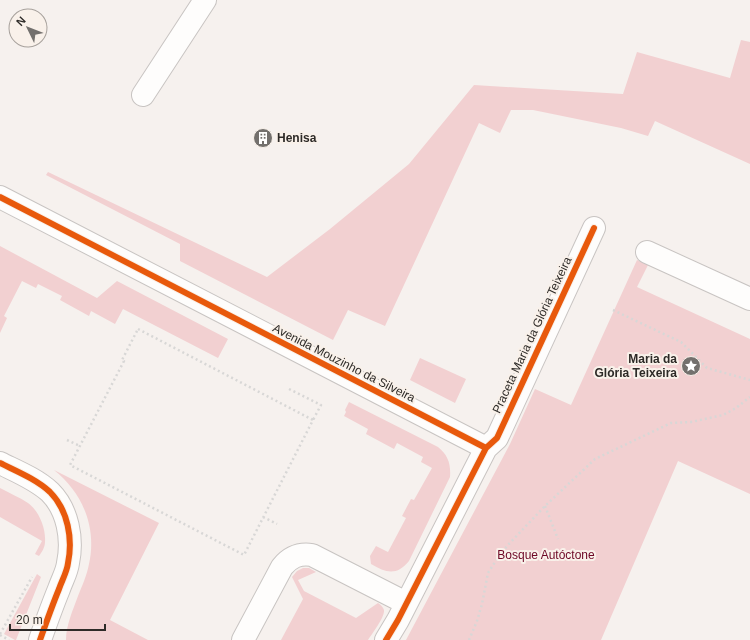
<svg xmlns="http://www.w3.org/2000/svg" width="750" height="640" font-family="Arial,sans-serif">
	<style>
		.green { fill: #f2d0d1 }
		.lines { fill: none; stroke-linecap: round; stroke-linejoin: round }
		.minor-casing { stroke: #c8c4c2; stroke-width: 24 }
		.path { stroke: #d8d7d6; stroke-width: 2.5; stroke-dasharray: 2 3; stroke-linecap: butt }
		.minor { stroke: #fefdfc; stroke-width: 22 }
		.cycleway-casing { stroke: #f9f1ea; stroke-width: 8 }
		.cycleway { stroke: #e8590c; stroke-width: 6 }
		.labels { text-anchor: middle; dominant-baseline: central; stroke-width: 4; stroke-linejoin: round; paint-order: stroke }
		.poi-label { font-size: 12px; font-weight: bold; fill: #2d2a27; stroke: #f9f1ea; text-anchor: start }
		.street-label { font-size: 12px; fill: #2d2a27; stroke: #f9f1ea }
		.park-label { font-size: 12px; fill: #6d0725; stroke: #f9f1ea }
	</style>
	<rect width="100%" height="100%" fill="#f6f1ee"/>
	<!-- green -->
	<path class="green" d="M741,40l9,2v122l-95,-43 -7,15 -27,-8 -88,-18h-22l-11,23 -21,-10 -94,203 -37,-16 -15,30 -153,-79v-17l-134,-69 2,-3 219,105 63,-48 79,-65 65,-79 149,9 14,-42 93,26z
		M0,246l97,52 20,-17 111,58 -10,19 -95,-49 -8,15 -24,-13 -2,5 -29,-16 2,-4 -24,-12 -2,4 -14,-7 -18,35 3,2 -7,15z
		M637,260l11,5 -11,22 113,52v155l-72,-33 -77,179h-195l104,-196 25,-55 36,16z
		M420,358l46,21 -11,24 -45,-23z
		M349,402l89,45c10,8 13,17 12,30l-41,84c-12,15 -23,12 -38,3l-1,-8 6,-10 12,6 18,-34 -4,-2 9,-17 3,1 18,-32 -11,-6 2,-5 -26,-14 -3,6 -28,-15 2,-5 -24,-13 2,-4 -1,-2z
		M54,470l105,53 -49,97 38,20h-82c0,-15 7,-30 12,-44 4,-10 9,-21 11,-32 8,-36 -6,-71 -35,-94z
		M0,488c9,5 19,9 28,15 11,8 18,25 17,39 0,5 -3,10 -6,14l-4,-2 7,-13 -42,-24z
		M303,568h6l7,4 -18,8 6,11 52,27 22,-15c3,2 5,4 6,7 1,7 -12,24 -16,30h-87l22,-41 -11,-22 5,-6z
		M37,574l4,3 -25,63h-1l-11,-6z"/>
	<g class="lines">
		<defs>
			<path id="minor" d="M143,95l62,-95
				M0,197l486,251
				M647,252l103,47
				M0,463c16,8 36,16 50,29 18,18 23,47 18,71 -1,9 -6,17 -9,26 -7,17 -13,34 -19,51
				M243,640l39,-73c8,-10 17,-14 30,-12l94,48
				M386,640l12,-20 88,-172 11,-10 97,-210"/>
		</defs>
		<!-- minor casing -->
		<use href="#minor" class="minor-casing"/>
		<!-- path -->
		<path class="path" d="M613,310l68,32 26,26 43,12
			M138,329l175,91 -69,135 -174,-90 54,-104 -2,-1z
			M289,389l32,16 -8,15
			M67,440l13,6
			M545,506l13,33
			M263,517l14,7
			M0,634l32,-57
			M0,635l9,5
			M469,640l8,-19 5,-17 6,-31 7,-11 12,-16 38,-40 50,-47 76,-36 20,-1 32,-7 13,-7 14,-11"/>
		<!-- minor -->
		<use href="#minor" class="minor"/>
		<defs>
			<path id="cycleway" d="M0,197l486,251
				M0,463c16,8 36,16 50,29 18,18 23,47 18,71 -1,9 -6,17 -9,26 -7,17 -13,34 -19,51
				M386,640l12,-20 88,-172 11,-10 97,-210"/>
		</defs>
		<!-- cycleway casing -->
		<use href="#cycleway" class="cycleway-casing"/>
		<!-- cycleway -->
		<use href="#cycleway" class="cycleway"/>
	</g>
	<!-- icons -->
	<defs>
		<symbol id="building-disc" viewBox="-11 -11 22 22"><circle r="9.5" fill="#73706d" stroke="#f9f1ea"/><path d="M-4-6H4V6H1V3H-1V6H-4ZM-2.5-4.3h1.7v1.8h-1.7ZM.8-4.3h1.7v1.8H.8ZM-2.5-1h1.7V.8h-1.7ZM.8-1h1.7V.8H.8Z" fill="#fff"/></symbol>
		<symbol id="sight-disc" viewBox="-11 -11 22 22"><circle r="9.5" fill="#73706d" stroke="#f9f1ea"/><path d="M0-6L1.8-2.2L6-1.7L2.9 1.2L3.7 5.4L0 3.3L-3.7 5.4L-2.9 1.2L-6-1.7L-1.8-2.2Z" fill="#fff"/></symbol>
	</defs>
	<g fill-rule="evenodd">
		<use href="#building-disc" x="252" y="127" width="22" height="22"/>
		<use href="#sight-disc" x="680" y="355" width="22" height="22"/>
	</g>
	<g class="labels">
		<!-- poi labels -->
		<g class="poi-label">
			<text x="277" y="138">Henisa</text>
			<text x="677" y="359" text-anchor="end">Maria da<tspan x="677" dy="14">Glória Teixeira</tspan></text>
		</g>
		<!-- street labels -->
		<g class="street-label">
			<text transform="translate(532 335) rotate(-65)">Praceta Maria da Glória Teixeira</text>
			<text transform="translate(344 363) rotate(27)">Avenida Mouzinho da Silveira</text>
		</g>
		<!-- park labels -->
		<g class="park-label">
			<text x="546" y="555">Bosque Autóctone</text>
		</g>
	</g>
	<!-- north arrow -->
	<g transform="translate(28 28) rotate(313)"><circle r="19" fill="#f9f1ea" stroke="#a7a19c"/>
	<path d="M0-3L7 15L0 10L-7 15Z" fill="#73706d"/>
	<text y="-6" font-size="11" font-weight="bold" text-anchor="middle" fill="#2d2a27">N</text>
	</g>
	<!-- scale -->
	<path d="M10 624v6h95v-6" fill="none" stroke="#2d2a27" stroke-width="2"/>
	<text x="16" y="624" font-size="12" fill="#2d2a27" stroke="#f9f1ea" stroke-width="3" paint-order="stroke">20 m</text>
</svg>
